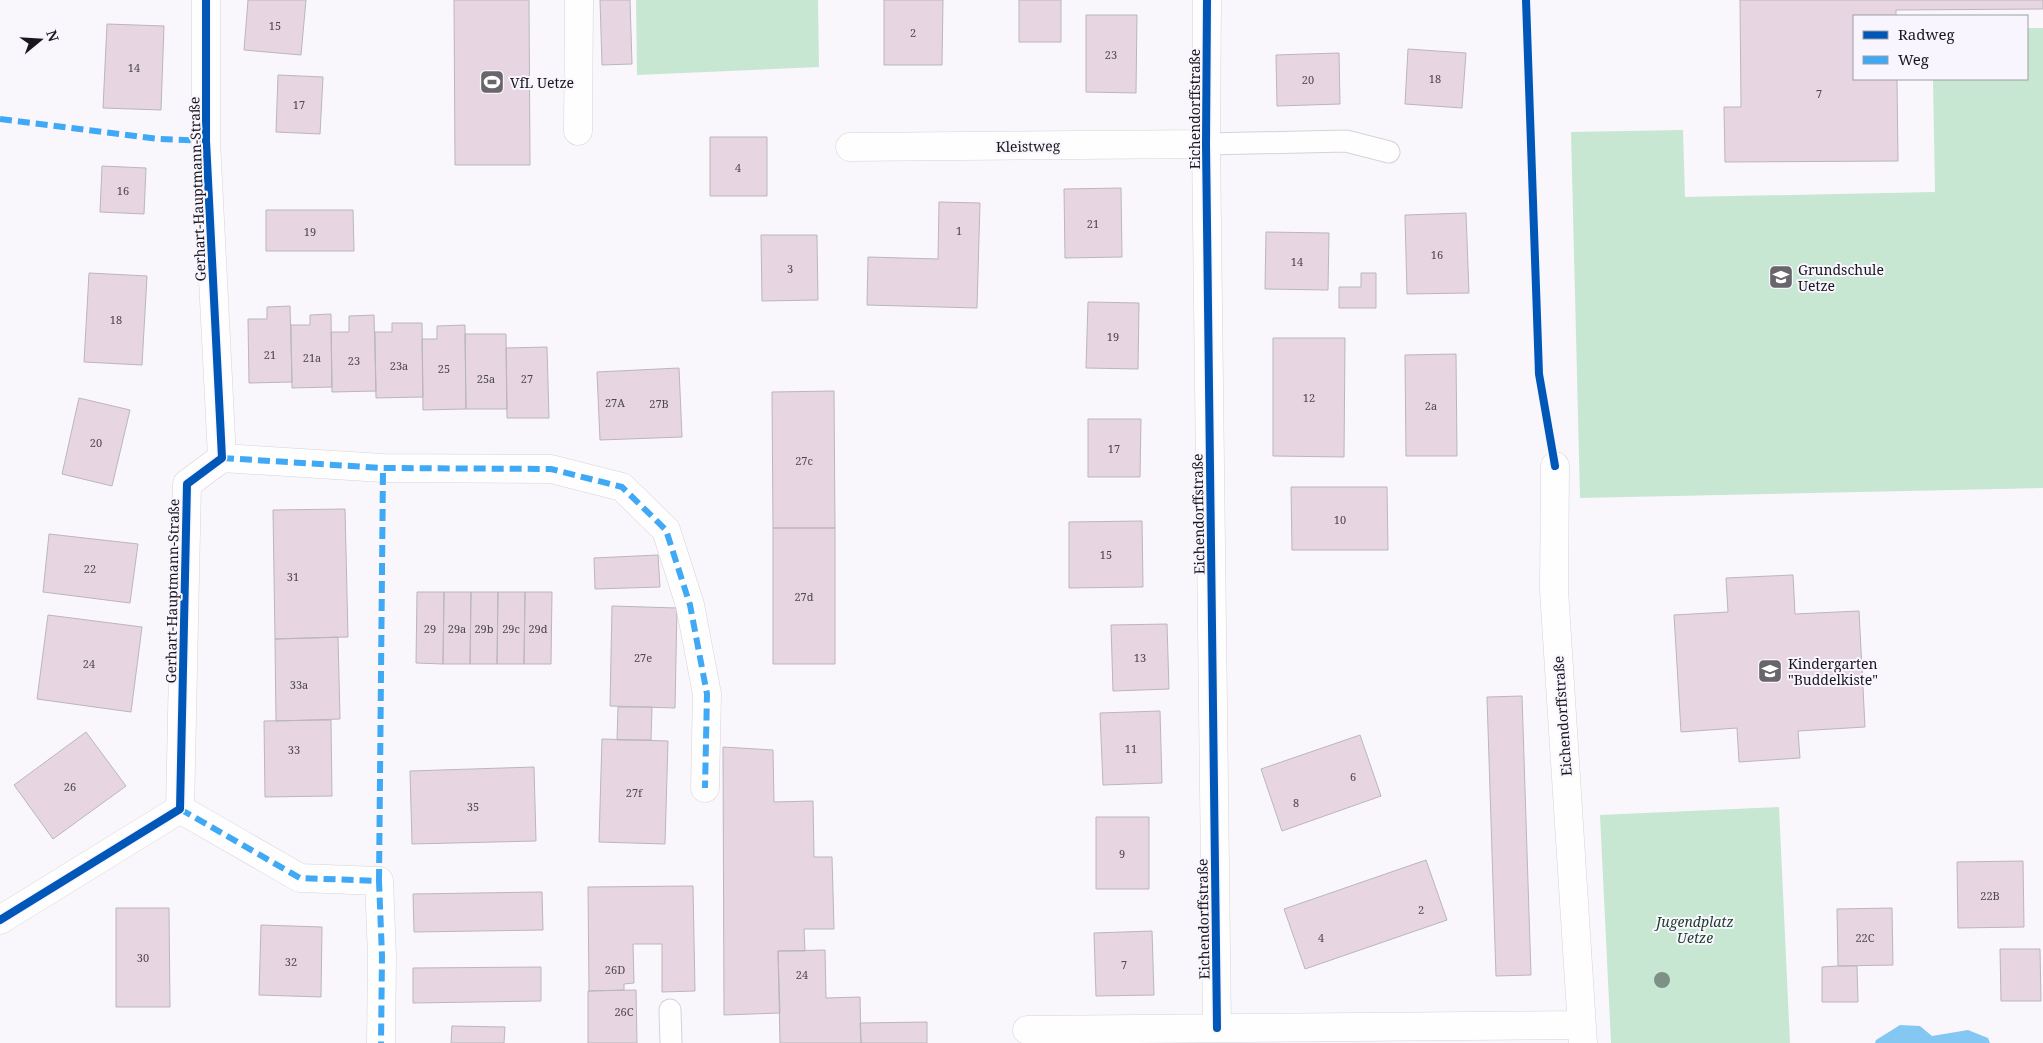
<svg xmlns="http://www.w3.org/2000/svg" width="2043" height="1043" font-family="'Noto Serif',serif">
	<style>
		.green { fill: #c8e7d2 }
		.water { fill: #85c7f3 }
		.building { fill: #e7d5e2; stroke: #bab7bb }
		.lines { fill: none; stroke-linecap: round; stroke-linejoin: round }
		.lane-casing { stroke: #d4d3d7; stroke-width: 23 }
		.street-casing { stroke: #d4d3d7; stroke-width: 29 }
		.lane { stroke: #fefeff; stroke-width: 21 }
		.street { stroke: #fefeff; stroke-width: 28 }
		.quiet { stroke: #3fa9f5; stroke-width: 6; stroke-dasharray: 12 6; stroke-linecap: butt }
		.cycleway-casing { stroke: #f8f5fe; stroke-width: 11 }
		.cycleway { stroke: #0057b8; stroke-width: 8 }
		.tree { fill: #7d9186 }
		.labels { text-anchor: middle; dominant-baseline: central; stroke-width: 4; stroke-linejoin: round; paint-order: stroke }
		.number-label { font-size: 11px; fill: #4d474e }
		.poi-label { font-size: 14px; fill: #1a181d; stroke: #f8f5fe; text-anchor: start }
		.street-label { font-size: 14px; fill: #1a181d; stroke: #f8f5fe }
		.park-label { font-size: 14px; font-style: italic; fill: #183e25; stroke: #f8f5fe }
	</style>
	<rect width="100%" height="100%" fill="#f9f7fc"/>
	<!-- green -->
	<path class="green" d="M636,0h182l1,67 -182,8z
		M2027,28h16v460l-463,10 -9,-366 112,-2 2,67 250,-5 -2,-113h94z
		M1779,807l11,236h-179l-11,-228z"/>
	<!-- water -->
	<path class="water" d="M1900,1025l20,1 12,10 36,-6 20,8 2,5h-115l1,-3z"/>
	<!-- building -->
	<path class="building" d="M248,0h58l-5,55 -57,-5z
		M454,0h75l1,165h-75z
		M600,0h30l2,64 -30,1z
		M884,0h59l-1,65h-58z
		M1019,0h42v42h-42z
		M1740,0h303v9l-147,1v6h-42v63h43l1,82 -173,1 -1,-55h17z
		M1086,15h51l-1,78 -50,-1z
		M107,24l57,2 -3,84 -58,-2z
		M1408,49l58,4 -4,55 -57,-4z
		M1339,53l1,51 -63,2 -1,-51z
		M278,75l45,2 -3,57 -44,-2z
		M710,137h57v59h-57z
		M102,166l44,2 -2,46 -44,-2z
		M1121,188l1,69 -57,1 -1,-69z
		M939,202l41,1 -3,105 -110,-3 1,-48 70,2z
		M266,210h87l1,41h-88z
		M1466,213l3,80 -62,1 -2,-79z
		M1266,232l63,1 -1,57 -63,-1z
		M761,235h56l1,65 -56,1z
		M89,273l58,3 -5,89 -58,-3z
		M1361,273h15v35h-37v-21h22z
		M1088,302l51,1 -1,66 -52,-1z
		M290,306l2,76 -43,1 -1,-64h19v-12z
		M331,314l1,73 -40,1 -1,-63h19v-10z
		M374,315l2,76 -44,1 -1,-60h18v-16z
		M392,323h30l1,74 -47,1 -1,-66h17z
		M465,325l1,84 -43,1 -1,-71h15v-13z
		M465,334h41l1,75h-41z
		M1273,338h72l-1,119 -71,-1z
		M547,347l2,71h-42l-1,-70z
		M1456,354l1,102h-51l-1,-101z
		M679,368l3,69 -82,3 -3,-68z
		M834,391l1,137h-62l-1,-136z
		M79,398l51,12 -18,76 -50,-12z
		M1088,419h53l-1,58h-52z
		M1291,487h96l1,63h-96z
		M345,509l3,128 -73,2 -2,-129z
		M1142,521l1,66 -74,1v-66z
		M773,528h62v136h-62z
		M49,534l89,10 -8,59 -87,-11z
		M658,555l2,32 -65,2 -1,-31z
		M1793,575l2,39 64,-3 6,116 -67,4 2,27 -61,4 -2,-34 -56,4 -7,-117 54,-3 -2,-34z
		M417,592h27l-1,72 -27,-1z
		M444,592h27l-1,72h-27z
		M471,592h27l-1,72h-27z
		M498,592h27l-1,72h-27z
		M525,592h27l-1,72h-27z
		M612,606l65,2 -2,100 -65,-2z
		M48,615l94,12 -11,85 -94,-13z
		M1167,624l2,65 -56,2 -2,-66z
		M338,637l2,82 -64,2 -1,-82z
		M1522,696l9,279 -35,1 -9,-279z
		M618,707h34l-1,33h-34z
		M1160,711l2,72 -59,2 -3,-72z
		M331,720l1,76 -67,1 -1,-76z
		M86,732l40,54 -73,53 -39,-54z
		M1360,735l21,61 -99,35 -21,-62z
		M602,739l66,2 -3,103 -66,-2z
		M723,747l50,3 1,52 39,-1 1,56h18l2,72h-30l1,22h-27l2,62 -56,2z
		M534,767l2,74 -124,3 -2,-73z
		M1096,817h53v72h-53z
		M1426,860l21,60 -142,49 -21,-60z
		M2023,861l1,66 -66,1 -1,-66z
		M693,886l2,105 -33,1v-48h-29l1,39 -10,1v6l-35,1 -1,-104z
		M542,892l1,38 -129,2 -1,-38z
		M116,908h53l1,99h-54z
		M1892,908l1,57 -55,1 -1,-57z
		M261,925l61,2 -1,70 -62,-2z
		M1152,931l2,64 -58,1 -2,-63z
		M2000,949h40l1,52h-40z
		M825,950l1,48 34,-1 1,46h-81l-2,-92z
		M1838,966h19l1,36h-36v-35z
		M541,967v34l-128,2v-35z
		M636,990l1,53h-49v-52z
		M927,1022v21h-66l-1,-20z
		M452,1026l53,1 -1,16h-53z"/>
	<g class="lines">
		<defs>
			<path id="lane" d="M1206,144l140,-3 43,11
				M670,1010l1,33"/>
			<path id="street" d="M1207,0l-1,144 11,884
				M578,131l1,-131
				M850,147l356,-3
				M222,458l161,10 168,1 71,18 44,43 24,75 17,89 -2,94
				M1555,466l-1,124 29,453
				M180,809l120,69 79,3 3,75 -1,87
				M0,920l180,-111 7,-325 35,-26 -16,-317v-141
				M1027,1030l555,-5"/>
		</defs>
		<!-- lane casing -->
		<use href="#lane" class="lane-casing"/>
		<!-- street casing -->
		<use href="#street" class="street-casing"/>
		<!-- lane -->
		<use href="#lane" class="lane"/>
		<!-- street -->
		<use href="#street" class="street"/>
		<!-- quiet -->
		<path class="quiet" d="M0,119l158,20 48,2
			M222,458l161,10 168,1 71,18 44,43 24,75 17,89 -2,94
			M180,809l120,69 79,3 3,75 -1,87
			M379,881l4,-413"/>
		<defs>
			<path id="cycleway" d="M1207,0l-1,144 11,884
				M1526,0l13,374 16,92
				M0,920l180,-111 7,-325 35,-26 -16,-317v-141"/>
		</defs>
		<!-- cycleway casing -->
		<use href="#cycleway" class="cycleway-casing"/>
		<!-- cycleway -->
		<use href="#cycleway" class="cycleway"/>
	</g>
	<!-- trees -->
	<circle class="tree" cx="1662" cy="980" r="8"/>
	<!-- icons -->
	<defs>
		<symbol id="stadium-square" viewBox="-11 -11 22 22"><rect x="-9" y="-9" width="18" height="18" rx="4" fill="#68666b" stroke="#f8f5fe"/><path d="M0-5a6.5 5 0 1 0 0 10a6.5 5 0 1 0 0-10ZM-3.5-1.8h7v3.6h-7Z" fill="#fff"/></symbol>
		<symbol id="school-square" viewBox="-11 -11 22 22"><rect x="-9" y="-9" width="18" height="18" rx="4" fill="#68666b" stroke="#f8f5fe"/><path d="M0-5L7-2L0 1L-7-2ZM-4 1L0 2.5L4 1V4Q0 6-4 4Z" fill="#fff"/></symbol>
	</defs>
	<g fill-rule="evenodd">
		<use href="#stadium-square" x="478" y="68" width="28" height="28"/>
		<use href="#school-square" x="1767" y="263" width="28" height="28"/>
		<use href="#school-square" x="1756" y="657" width="28" height="28"/>
	</g>
	<g class="labels">
		<!-- number labels -->
		<g class="number-label">
			<text x="275" y="25">15</text>
			<text x="913" y="32">2</text>
			<text x="1111" y="54">23</text>
			<text x="134" y="67">14</text>
			<text x="1435" y="78">18</text>
			<text x="1308" y="79">20</text>
			<text x="1819" y="93">7</text>
			<text x="299" y="104">17</text>
			<text x="738" y="167">4</text>
			<text x="123" y="190">16</text>
			<text x="1093" y="223">21</text>
			<text x="959" y="230">1</text>
			<text x="310" y="231">19</text>
			<text x="1437" y="254">16</text>
			<text x="1297" y="261">14</text>
			<text x="790" y="268">3</text>
			<text x="116" y="319">18</text>
			<text x="1113" y="336">19</text>
			<text x="270" y="354">21</text>
			<text x="312" y="357">21a</text>
			<text x="354" y="360">23</text>
			<text x="399" y="365">23a</text>
			<text x="444" y="368">25</text>
			<text x="486" y="378">25a</text>
			<text x="527" y="378">27</text>
			<text x="1309" y="397">12</text>
			<text x="615" y="402">27A</text>
			<text x="659" y="403">27B</text>
			<text x="1431" y="405">2a</text>
			<text x="96" y="442">20</text>
			<text x="1114" y="448">17</text>
			<text x="804" y="460">27c</text>
			<text x="1340" y="519">10</text>
			<text x="1106" y="554">15</text>
			<text x="90" y="568">22</text>
			<text x="293" y="576">31</text>
			<text x="804" y="596">27d</text>
			<text x="430" y="628">29</text>
			<text x="457" y="628">29a</text>
			<text x="484" y="628">29b</text>
			<text x="511" y="628">29c</text>
			<text x="538" y="628">29d</text>
			<text x="643" y="657">27e</text>
			<text x="1140" y="657">13</text>
			<text x="89" y="663">24</text>
			<text x="299" y="684">33a</text>
			<text x="1131" y="748">11</text>
			<text x="294" y="749">33</text>
			<text x="1353" y="776">6</text>
			<text x="70" y="786">26</text>
			<text x="634" y="792">27f</text>
			<text x="1296" y="802">8</text>
			<text x="473" y="806">35</text>
			<text x="1122" y="853">9</text>
			<text x="1990" y="895">22B</text>
			<text x="1421" y="909">2</text>
			<text x="1321" y="937">4</text>
			<text x="1865" y="937">22C</text>
			<text x="143" y="957">30</text>
			<text x="291" y="961">32</text>
			<text x="1124" y="964">7</text>
			<text x="615" y="969">26D</text>
			<text x="802" y="974">24</text>
			<text x="624" y="1011">26C</text>
		</g>
		<!-- poi labels -->
		<g class="poi-label">
			<text x="510" y="82">VfL Uetze</text>
			<text x="1798" y="269">Grundschule<tspan x="1798" dy="16">Uetze</tspan></text>
			<text x="1788" y="663">Kindergarten<tspan x="1788" dy="16">"Buddelkiste"</tspan></text>
		</g>
		<!-- street labels -->
		<g class="street-label">
			<text transform="translate(1194 109) rotate(-90)">Eichendorffstraße</text>
			<text transform="translate(1028 146) rotate(-1)">Kleistweg</text>
			<text transform="translate(197 189) rotate(-92)">Gerhart-Hauptmann-Straße</text>
			<text transform="translate(1198 514) rotate(-91)">Eichendorffstraße</text>
			<text transform="translate(172 591) rotate(-89)">Gerhart-Hauptmann-Straße</text>
			<text transform="translate(1562 716) rotate(-94)">Eichendorffstraße</text>
			<text transform="translate(1203 919) rotate(-91)">Eichendorffstraße</text>
		</g>
		<!-- park labels -->
		<g class="park-label">
			<text x="1695" y="921">Jugendplatz<tspan x="1695" dy="16">Uetze</tspan></text>
		</g>
	</g>
	<!-- legend -->
	<rect x="1853" y="15" width="175" height="65" fill="#f8f5fe" stroke="#9f9da4"/>
	<rect x="1863" y="31" width="25" height="8" fill="#0057b8" stroke="#9f9da4"/>
	<text x="1898" y="40" font-size="15" fill="#1a181d">Radweg</text>
	<rect x="1863" y="56" width="25" height="8" fill="#3fa9f5" stroke="#9f9da4"/>
	<text x="1898" y="65" font-size="15" fill="#1a181d">Weg</text>
	<!-- north arrow -->
	<g transform="translate(40 40) rotate(72)" stroke="#f8f5fe" stroke-width="4" paint-order="stroke">
	<path d="M0-4L9 19L0 12L-9 19Z" fill="#1a181d"/>
	<text y="-8" font-size="14" font-weight="bold" text-anchor="middle" fill="#1a181d">N</text>
	</g>
</svg>
